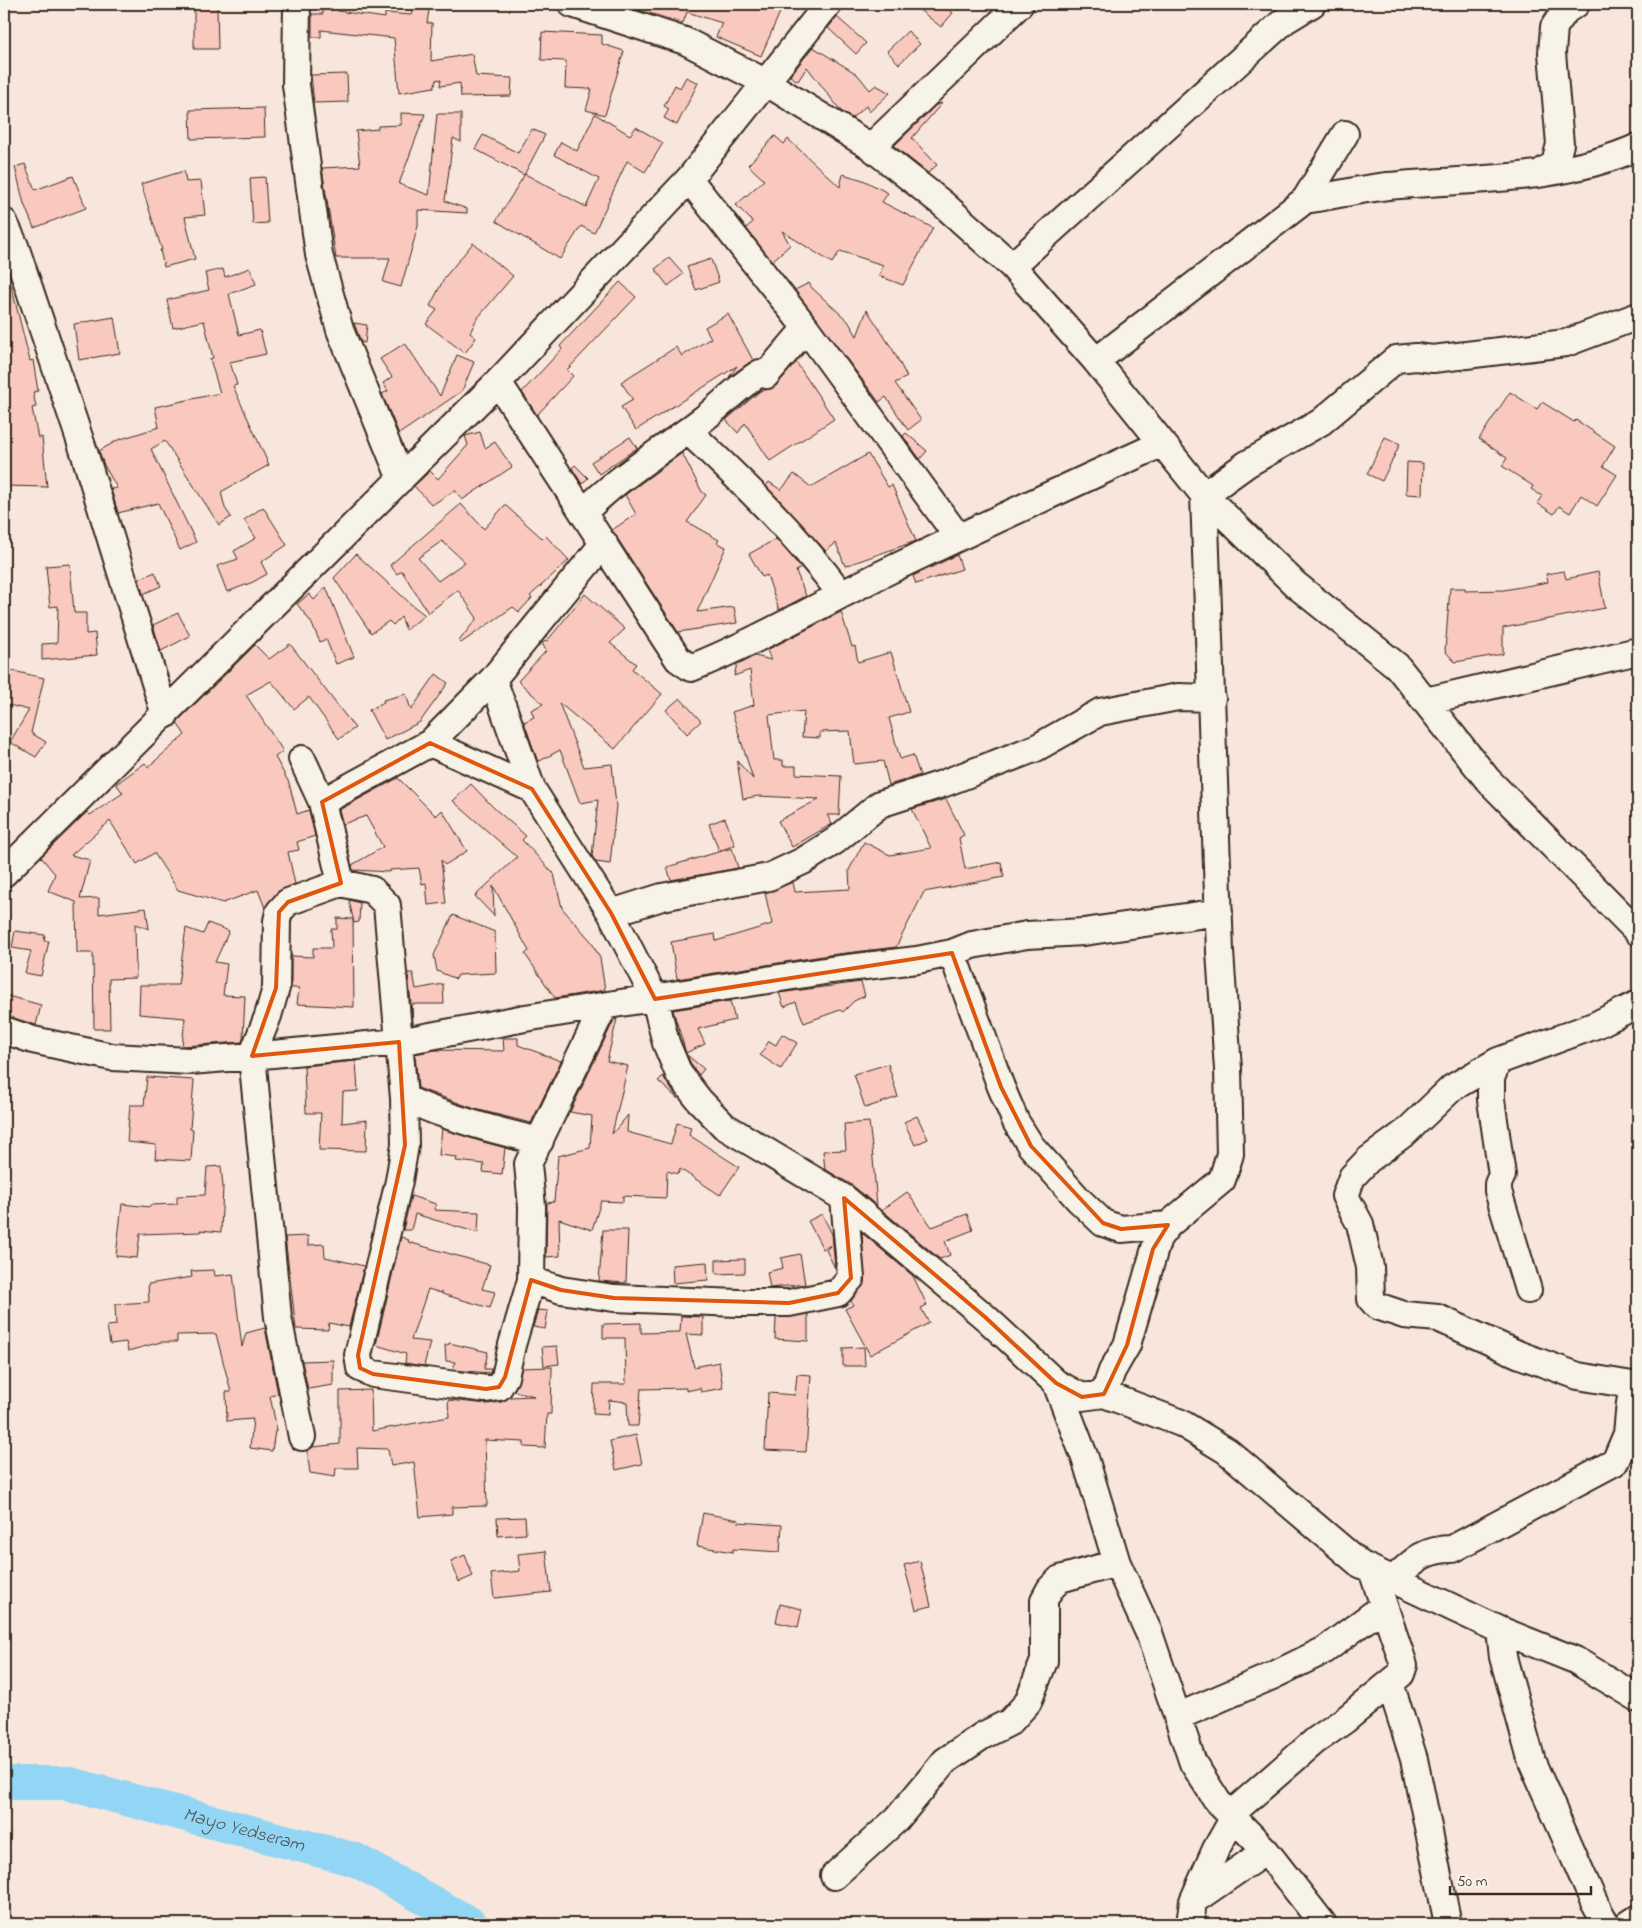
<svg xmlns="http://www.w3.org/2000/svg" width="1642" height="1928" font-family="'Indie Flower',sans-serif">
	<style>
		.lines { fill: none; stroke-linecap: round; stroke-linejoin: round }
		.river { stroke: #93d5f4; stroke-width: 34 }
		.building { fill: #f9c9c0; stroke: #3b2a1e; fill-rule: evenodd }
		.minor-casing { stroke: #3b2a1e; stroke-width: 30 }
		.minor { stroke: #f7f3e8; stroke-width: 26 }
		.marked { fill: none; stroke: #df570d; stroke-width: 4; stroke-linejoin: round }
		.labels { text-anchor: middle; dominant-baseline: central; stroke-width: 5; stroke-linejoin: round; paint-order: stroke }
		.water-label { font-size: 19px; font-style: italic; fill: #515554; stroke: #f7f3e8 }
	</style>
	<rect width="100%" height="100%" fill="#f8e6dc"/>
	<filter id="ink" filterUnits="userSpaceOnUse"><feTurbulence type="fractalNoise" baseFrequency=".02" numOctaves="2"/><feDisplacementMap in="SourceGraphic" scale="10" xChannelSelector="R" yChannelSelector="G"/><feConvolveMatrix kernelMatrix="1 2 1 2 8 2 1 2 1" color-interpolation-filters="sRGB"/></filter>
	<g filter="url(#ink)">
		<g class="lines">
			<!-- river -->
			<path class="river" id="s1" d="M4,1783h62l290,77 115,64"/>
		</g>
		<!-- building -->
		<path class="building" d="M194,4h23l1,45h-24z
			M322,4h16v7l47,7v-5l27,2 2,-11h16l-3,19h5l-1,38 41,-7 4,22 36,2 -1,18 -50,1 -1,-14 -20,3 1,-6 -4,-1 -3,8 -35,6 -5,-55 -73,-8v7h-9v-23h11z
			M632,4h133l16,6 -20,46 -45,-19 6,-14 -35,-11 -4,11 -51,-15z
			M912,4h31l10,9 -12,14z
			M837,17l29,26 -10,11 -28,-26z
			M908,31l12,13 -21,20 -12,-13z
			M542,32l60,3v9l22,7 -19,64 -19,-5 6,-21 -27,-1 1,-27 -25,-1z
			M813,47l44,27 13,16 6,-5 14,8 -21,19 -3,-6 -14,12 -11,-7 -34,-44 -9,14 -8,-5z
			M347,74l1,28 -34,1 -3,-28z
			M686,77l12,6 -21,42 -13,-7 5,-9 -5,-3 11,-21 5,3z
			M942,103l-30,35 25,27 -9,8 -34,-27 42,-41z
			M264,108l1,29 -74,2 -1,-29z
			M401,113l24,1 -26,70 30,11 8,-81h24v28l-8,-4 -8,63 22,8v4l-49,-3v16l-17,61 -18,-5 7,-24h-54l-14,-90 38,-2 -4,-35 22,-2v-3l23,-1z
			M595,114l35,21 6,-8 27,16 -18,29 -18,-11 -33,72 -13,-7 -21,33 -64,-38 29,-47 61,33 13,-28 -45,-24 7,-13 16,9z
			M532,129l13,6 -21,40 -49,-26 8,-14 35,18z
			M775,136l9,8 4,-5 52,48 3,-13 20,6 25,13 -6,9 51,26 -30,57 -24,-9 4,-11 -43,-14 -8,12 -50,-32 8,14 -18,16 -26,-33 7,-6 -17,-17 28,-25 -16,-15z
			M25,164l10,26 38,-14 13,32 -52,20 -10,-24 -9,-37z
			M184,171l2,11 15,-1 4,34 -20,2 10,42 -31,8 -4,-17h2l-21,-66z
			M265,177l3,46 -15,1 -3,-46z
			M473,243l40,33 -37,44 -6,13 6,5 -11,15 -39,-29 11,-14 -7,-4 15,-29z
			M669,258l14,16 -15,12 -13,-17z
			M711,259l8,23 -23,8 -9,-23z
			M250,268l6,16 -27,10 10,41 21,-5 6,24 -36,8 7,23 -4,1 36,79 -48,27 4,16 6,9 -12,8 -54,-84 -14,8 45,93 -16,8 -22,-47 -40,10 -7,-24 6,-1 -13,-23 -5,-14 19,-11 41,-13 -4,-20 65,-14 -10,-34 3,-1 -9,-37 -31,7 -6,-28 42,-10 -4,-17 18,-4 2,8z
			M620,282l16,15 -69,73 6,6 -36,39 -15,-23 40,-43 -2,-3z
			M809,283l3,5 36,33 9,15 10,-26 26,40 14,27 -12,6 26,37 -13,10 -22,-33 -7,5 -84,-112z
			M11,285l19,76 3,-1 5,31 -5,1 3,15 -4,1 6,30 4,-1 5,50 -43,-1v-200z
			M728,314l25,46 -24,17 8,-11 -101,64 -15,-23 12,-7 -12,-18 55,-35 6,9 29,-18 -6,-11z
			M114,317l6,36 -41,7 -5,-36z
			M354,323l13,2 -2,18 -4,-1z
			M405,343l35,53 17,-41 17,7 -12,29 -63,43 -17,-40 6,-3 -5,-8 9,-6 -12,-18z
			M796,362l38,57 -64,42 -25,-38 -7,10 -12,-13 34,-29 11,-2 6,-4z
			M1510,392l27,17 5,-7 32,20 2,-2 39,26 -12,20 14,9 -20,31 -16,-11 -11,18 -11,-7 -5,8 -17,-11 5,-7 -11,-7 2,-3 -31,-20 5,-8 -28,-19z
			M480,432l5,16 10,-6 17,25 -50,33 -7,-10 -23,15 -18,-19 16,-15 8,8 30,-34 -3,-9z
			M906,433l21,18 -7,8 -17,-23z
			M630,437l7,11 -38,26 -8,-12z
			M1385,437l15,7 -18,37 -15,-7z
			M682,453l20,39 4,3 -19,27 32,18 -2,3 9,4 -29,65 37,-5 3,16 -59,9 -66,-102 24,-16 -11,-19z
			M868,454l20,33 4,-2 24,56 -71,25 -9,-23 -10,8 -60,-65 3,-4 12,8 13,-16 17,13z
			M1407,462l16,1 -1,32 -16,-1z
			M575,465l13,13 -6,6 -10,-16z
			M461,504l23,25 21,-24 37,33 3,-3 24,25 -39,36 2,2 -13,14 -6,-5 -52,36 -2,-2 18,-23 -19,-28 -30,23 -26,-42 -5,3 -7,-9zM442,541l23,21 -27,19 -20,-23z
			M263,507l24,38 -26,17 6,12 -14,8 -26,10 -10,-26 21,-7 -4,-8 22,-13 -12,-18z
			M776,539l25,29 -5,3 10,25 -27,14 -12,-35 -5,2 -13,-23z
			M356,554l56,51 13,10 -19,15 -5,-13 -8,8 -4,-4 -18,12 -37,-55z
			M957,555l5,14 -46,15 -3,-8z
			M70,564l4,49h12v21l9,-1 2,22 -55,5v-16l15,-1 1,-37 -8,1 -4,-41z
			M1564,571l2,8 32,-7 7,36 -102,20v26l-48,8 -10,-11 5,-63h15v3l39,-1 44,-8 -2,-8z
			M155,572l6,14 -18,8 -4,-15z
			M326,587l28,70 -18,7 -10,-25 -6,3 -9,-20 -14,-18 12,-10 5,6z
			M585,594l40,35 -15,14 26,21 -4,5 30,25 -47,55 -56,-46 25,64 28,-3 4,42 -6,58 -14,-2 -4,-6 6,-56 -18,3 -20,-53 -22,12 -14,-40 10,-5 -3,-7 12,-6 -25,-23 28,-30 -4,-8 6,-3z
			M841,612l11,35 3,-1 3,16 33,-10 18,60 -20,6 11,41 13,-4 7,20 -31,10 -6,-24 -29,3 -4,-33 -30,1v6l-18,-1 2,-26 -35,4 5,45h9v6h13v8l45,2 -2,39h-12l5,9 -40,23 -14,-26 41,-22 -61,-3 -15,3 -6,-38 16,18 -21,-67 22,-7 -4,-35 -16,6 3,-12 18,-8 16,4 -4,-10z
			M178,613l12,23 -29,15 -8,-26z
			M290,644l65,84 -16,11 -30,-42 -15,12 -23,-28 -25,14 37,56 -8,6 14,26 8,31 12,-4 6,26 -18,6 2,8 -11,2 7,32 -18,8 -12,16 -7,-18 -35,13 -45,-13 -24,-37 -17,11 -27,-43 -39,34 19,5 -10,39 19,-1v16l47,-6 3,21 -14,-5 1,54 -27,1 1,50h-16l-1,-76h-16l-1,-51 -28,-11 7,-17 -14,-17 46,-45 3,3 33,-22 -7,-9 29,-21 3,4 37,-32 -8,-12 1,-2 77,-76 14,14z
			M4,669l40,9 -13,55 15,9 -10,15 -26,-15 19,-32 -25,-6z
			M436,674l12,9 -28,39 -35,18 -16,-30 15,-8 -1,-2 23,-6 5,16z
			M680,698l21,23 -14,13 -21,-24z
			M398,778l38,38 6,-6 25,41 -22,14 -4,-5 5,43 -18,2 -2,-22 -4,1 -3,-16 -29,2v2l-37,-2 -1,-5 31,-18 -17,-31 -23,8 -4,-14z
			M471,784l23,24 32,28 -4,4 32,34 8,34 29,33 9,17 5,32 -50,8 -30,-44 4,-3 -36,-65 1,30 -19,-20 42,-39 -64,-56z
			M946,799l18,36 -5,3 6,31 36,-7 3,15 -80,15 -28,55 -67,8 -152,24 -6,-37 44,-8 1,7 56,-17 -7,-31 28,-11 2,10 55,-3 -1,-19 15,-28 26,13 41,-7 -19,-39z
			M725,818l10,27 -16,6 -10,-27z
			M732,848l6,20 -67,12 -4,-13z
			M349,900l11,3 -1,19 -5,1z
			M453,915l42,17 1,41 -38,2 -2,4 -19,-8 -3,-16z
			M337,918l16,1 1,88 -57,-3 2,-16h-8v-32l22,1v-9h19l-1,-19h6z
			M208,923l21,8 -14,31 12,2 -4,31 22,1 -2,43 -1,3 -60,4 3,-28 -46,-4 1,-29h38l8,-57 17,6z
			M15,931l30,4 -1,6h5l-8,35 -16,-3 6,-22 -19,-3z
			M408,973h5l3,16 27,-5 1,20h-32l1,20z
			M861,982l4,14 -11,5 -11,11 -3,-2 -36,13 -8,-21 -12,5 -5,-14z
			M4,995l37,10 -5,20 -32,-10z
			M730,1001l5,19 -37,9 7,15 -19,9 -13,-43z
			M617,1019l-10,42 21,5 -16,68 16,-19 -1,17 44,12 6,-21 14,4 -2,8 50,32 -19,28 -40,-26 -2,5 -11,-3 -1,27 -43,-2v6l-22,-1 -9,29 -33,-11 1,37 -14,1 1,-54 7,-1 4,-46 32,-8 2,-32 -22,-4 44,-92z
			M782,1034l15,9 -16,26 -21,-14 9,-14 7,4z
			M503,1038h15v7l43,16 -30,62 -56,-14 -57,-21 -3,-34 20,-4 69,1z
			M687,1055l17,14 -5,6 -7,-9z
			M356,1061l2,30 -15,1 -1,31 25,-3 -1,31 -47,-1 2,-37h-15l-2,-47z
			M888,1064l10,33 -33,11 -11,-34z
			M663,1076l4,7 11,16 -20,-18z
			M147,1077l47,3 -4,49h3l-2,32 -36,-2 1,-14 -29,-3 3,-37h14z
			M917,1116l11,23 -13,6 -11,-23z
			M869,1122l3,25 5,59 -25,-21 -27,-16 -2,-18 23,-1 -2,-26z
			M442,1129l41,13 35,9 -13,-3 -3,26 -19,-2 1,-8 -28,-3 1,-4 -18,-2z
			M221,1166l2,21 -2,45 -21,-2 1,2 -61,2 -3,24 -21,-2 6,-52 28,3v-2l27,-1v-8l28,-1 2,-28z
			M907,1192l25,35 35,-13 6,16 -28,11 5,14 -10,4 -58,-49z
			M411,1196l25,8 -2,6 45,2 -1,21 -63,-19 -4,16h-8z
			M822,1214l10,20 3,34 -9,-18 5,-5 -8,4 -15,-28z
			M603,1230h25l-2,53 -27,-2z
			M862,1233l51,43 14,29 -6,3 8,15 -59,32 -25,-46 8,-4 -2,-4 14,-19z
			M308,1236v9l16,-1 1,13 39,9 -15,61 -20,-4 -1,7 -32,-1 -11,-92z
			M401,1237l8,3 -1,2 82,23 -8,24 13,3 -5,16 -48,-14v-3l-1,2 -13,-4 -17,51 19,2 -6,24 -19,-3 1,-9 -30,-9z
			M800,1254l5,30 -35,4 -3,-16 16,-4 -2,-10z
			M745,1259v14l-29,1v-14z
			M707,1262l1,18 -35,3 -1,-18z
			M214,1270l1,6 18,-2 9,73 4,-14 19,-5 13,66 -8,2 7,34 -2,1 -3,20 -22,-3 3,-29 -26,2 -1,-29h5l-15,-58 -39,1v7h-16l-33,9 -2,-9 -16,2 -3,-18 9,-1 -1,-21 34,-2 -1,-18 44,-7 -1,-6z
			M538,1310l10,1 -3,18 -12,-2z
			M808,1314v27l-33,-2 1,-21z
			M681,1316l22,1v18l-17,-1 8,33 25,-5 4,26 -22,4 -1,-4 -14,3v-3l-45,1 -3,37h-10l-1,-24 -18,-2 -1,15 -15,-1 1,-30h32l-1,-46h-22v-14l38,-1v10l39,-1z
			M449,1343l39,9 -4,17h7l-1,4 -37,-3 2,-8 -9,-1 -1,-16h3z
			M557,1346l2,18 -15,2 -2,-19z
			M864,1347l1,19h-22v-18z
			M333,1360v25l-25,4 -6,-28z
			M552,1367l-1,47h-4l-2,34 -21,-1v-5l-39,-2 2,66 -35,1v7l-32,3 -6,-55 -23,4 -3,-17 -31,-1 1,20h-22l-1,9 -25,-4 -3,-22 6,-4 27,-3v-53l31,-1 1,41 77,-14 -1,-17 40,4 14,-2 8,-5 24,-1 -20,-5 8,-23z
			M797,1374l14,1 -5,77 -41,-2 3,-57 27,2z
			M636,1435l6,29 -26,6 -6,-29z
			M703,1513l36,7 -1,2 44,3 -2,27 -47,-3v3l-36,-6z
			M525,1517l1,17 -28,2 -1,-18z
			M546,1551l5,41 -57,6 -3,-24 29,-3 -2,-17z
			M465,1555l8,21 -14,6 -8,-21z
			M920,1561l11,45 -15,4 -12,-45z
			M780,1604l22,5 -4,18 -22,-5z"/>
		<g class="lines">
			<defs>
				<path id="minor" d="M297,4l-1,81 23,170 21,75 61,149
					M572,4l113,37 82,42 104,64 72,57 69,62 84,95 108,134 92,90 101,81 91,114 150,152
					M871,147l149,-143
					M1540,173l15,-9 5,-20 -8,-91 2,-26 12,-17 10,-6
					M689,179l117,149 152,209
					M1305,200c27,-4 55,-11 83,-14 84,-8 172,-4 250,-39
					M4,222l11,24 69,206 81,263
					M1012,266l272,-245 28,-17
					M1096,361l209,-161 40,-66
					M498,382l180,277 13,9c67,-27 130,-64 195,-96 91,-44 183,-86 275,-128
					M688,431c55,51 108,103 153,163
					M584,512c34,-35 75,-59 114,-89 22,-16 39,-36 62,-50l6,2 40,-47
					M493,679l39,110 79,124 44,86 11,44 13,31 20,26 25,26 120,72 141,119 71,66 26,14 22,-3 77,29 46,28 133,113 140,66 75,30 63,38
					M1426,701l212,-50
					M430,743l102,46
					M302,759l20,43 19,81
					M322,802l108,-59 63,-64 111,-136
					M4,873l494,-491 191,-203 139,-175
					M611,913l51,-16 107,-20 34,-16 32,-20 45,-37 62,-20 94,-36 64,-36 78,-15 34,1
					M952,953l49,134 15,35 15,24 48,54 24,23 18,6 47,-4
					M1638,1004l-42,21 -98,36 -46,27 -46,44 -38,28 -16,17 -7,19 15,28 10,43 1,32 6,7 27,9 34,3 82,37 58,21 60,10
					M4,1030l29,10 79,17 78,4 62,-5 147,-14 126,-24 306,-48 86,-10 35,-7 20,-8 55,-10 57,-3 135,-20
					M1498,1061l-7,17v22l11,75 -4,9v7l30,99
					M404,1098c43,20 89,32 136,43
					M531,1280l30,10 53,8 124,5h51l49,-10 13,-15 -7,-80
					M1056,1383l29,75 32,105 32,70 44,130 25,39 48,49 57,73
					M1104,1394l8,-23 15,-26 31,-107 10,-13 54,-45 8,-26 -2,-85 -8,-117 -16,-457 43,-31 74,-42 75,-63 20,-2 17,2 133,-16 72,-27
					M302,1437l-24,-120 -26,-261 16,-40 8,-28 1,-67 2,-9 9,-10 53,-19 31,7 15,15 17,193 1,47 -6,36 -41,174 2,13 13,6 113,15 13,-2 6,-10 7,-32 19,-65 1,-73 -4,-43 76,-158
					M1393,1580c20,-19 31,-31 59,-31l163,-87 12,-28 3,-31 7,-17
					M1500,1630l3,27 29,105 62,140 12,22
					M1390,1683l24,76 34,165
					M1177,1717l95,-41 53,-26 59,-44
					M1231,1814l84,-73 30,-21 56,-46 3,-9 -32,-95
					M834,1876l63,-57 48,-58 37,-25 28,-14 18,-20 16,-41v-61l6,-11 10,-10 57,-16
					M1196,1899l70,-48
					M1190,1924l3,-23 23,-52 18,-32
					M1629,1924l9,-6"/>
			</defs>
			<!-- minor casing -->
			<use href="#minor" class="minor-casing"/>
			<!-- minor -->
			<use href="#minor" class="minor"/>
		</g>
	</g>
	<!-- marked area -->
	<path class="marked" d="M430,743l102,46 79,124 44,86 297,-46 49,134 30,59 72,77 18,6 47,-4 -15,24 -26,96 -23,49 -22,3 -26,-14 -71,-66 -141,-119 7,80 -13,15 -49,10 -175,-5 -53,-8 -30,-10 -26,97 -6,10 -13,2 -113,-15 -13,-6 -2,-13 47,-210 -6,-103 -147,14 24,-68 3,-76 9,-10 53,-19 -19,-81z"/>
	<g class="labels">
		<!-- water labels -->
		<g class="water-label">
			<text stroke="none"><textPath href="#s1" startOffset="246">Mayo Yedseram</textPath></text>
		</g>
	</g>
	<!-- margin -->
	<rect width="1642" height="1928" fill="none" stroke="#f7f3e8" stroke-width="20"/>
	<rect x="10" y="10" width="1622" height="1908" fill="none" stroke="#3b2a1e" stroke-width="2" filter="url(#ink)"/>
	<!-- scale -->
	<path d="M1450 1886v8h141v-8" fill="none" stroke="#3b2a1e" stroke-width="2.5"/>
	<text x="1457" y="1886" font-size="15" fill="#3b2a1e" stroke="#f7f3e8" stroke-width="4" paint-order="stroke">50 m</text>
</svg>
